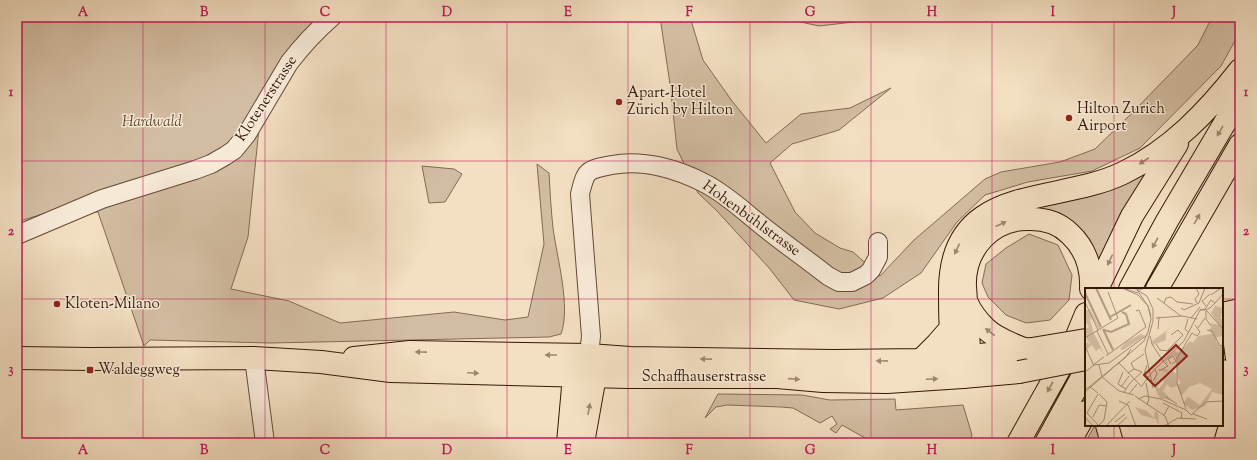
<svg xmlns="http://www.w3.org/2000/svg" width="1257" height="460" font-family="'Sorts Mill Goudy',serif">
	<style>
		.green { fill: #d3bda2; stroke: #846a54 }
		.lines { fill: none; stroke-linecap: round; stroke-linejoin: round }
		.minor-casing { stroke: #644936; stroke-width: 20 }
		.major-casing { stroke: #351707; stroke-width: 24 }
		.highway-casing { stroke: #351707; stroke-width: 24 }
		.minor { stroke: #f7ead7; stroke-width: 18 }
		.major { stroke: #f3dfc2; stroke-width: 22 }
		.highway { stroke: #f3dfc2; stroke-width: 22 }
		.major-bridge-casing { stroke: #351707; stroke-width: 24; stroke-linecap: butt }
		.major-bridge { stroke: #f3dfc2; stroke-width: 22 }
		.oneway { fill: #9e856e }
		.grid { fill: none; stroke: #c2185b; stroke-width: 1; stroke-opacity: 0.55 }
		.poi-dot { fill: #8f2418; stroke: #f7ead7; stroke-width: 1.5 }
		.labels { text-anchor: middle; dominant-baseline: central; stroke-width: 3; stroke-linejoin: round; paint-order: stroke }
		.poi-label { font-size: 15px; fill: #351707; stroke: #f7ead7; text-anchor: start }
		.street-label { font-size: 15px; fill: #351707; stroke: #f7ead7 }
		.park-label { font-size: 15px; font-style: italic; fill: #644936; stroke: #f7ead7 }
		.inset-river { fill: none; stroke: #b29b82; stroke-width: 2 }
		.inset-road { fill: none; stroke: #a78f77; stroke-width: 1 }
		.view { fill: #8f2418; fill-opacity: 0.15; stroke: #8f2418; stroke-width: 2 }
		.inset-edge { fill: none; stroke: #351707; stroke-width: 2 }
		.neatline { fill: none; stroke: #c2185b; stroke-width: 1.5 }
		.grid-label { font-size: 13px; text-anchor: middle; font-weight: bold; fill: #c2185b }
	</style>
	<rect width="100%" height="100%" fill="#f3dfc2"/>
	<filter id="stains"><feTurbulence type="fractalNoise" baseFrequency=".005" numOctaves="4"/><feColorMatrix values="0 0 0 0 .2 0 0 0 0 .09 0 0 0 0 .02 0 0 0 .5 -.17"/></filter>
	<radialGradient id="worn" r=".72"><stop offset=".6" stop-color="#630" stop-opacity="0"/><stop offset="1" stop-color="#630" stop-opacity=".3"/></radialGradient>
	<!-- green -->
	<path class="green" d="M17,17h312l-69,101 -12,119 -17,52 58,12 51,22 114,-11 51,8 23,-3 16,-73 -7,-80 12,9c1,18 2,37 4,55 4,30 18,79 8,106l-12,3 -278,6 -121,-3 -6,6 -46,-134 -46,-1 -35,11z
		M660,17h30l13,43 29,41 34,42 35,-29 49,-6 41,-20 -52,42 -47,14 -22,19 25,49 20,21 25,15 13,4 27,24 34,-36 71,-61 16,-7 59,-10 35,-13 38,-37 65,-67 14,-28h28v15l-19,34 -81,82 -48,23 -64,11 -43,13 -28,27 -36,51 -38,25 -44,11 -45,-9 -24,-31 -53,-58 -19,-18 -21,-44 -7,-65z
		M788,17h108l-77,9 -23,-5z
		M422,166l32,3 8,5 -17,28 -16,1z
		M1149,169l-51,101 -74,-64z
		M1029,234l29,11 14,30 -3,25 -19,20 -24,3 -20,-8 -18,-18 -6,-14 4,-19 20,-16z
		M718,394l84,1 28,5 65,-1 1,11 67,-5 9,30 -3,8h-95l-32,-18 -6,8 -6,-4 7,-5 -5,-8 -12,7 -27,-15 -12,-1 -54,-2 -11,2 -11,11z
		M1095,425h6l4,18h-20z"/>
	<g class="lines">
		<defs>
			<path id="minor" d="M17,235l85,-36 93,-29 16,-6 14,-8 9,-6 13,-16 42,-71c13,-17 27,-32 43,-46
				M589,355l2,-19 -11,-142c6,-25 7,-24 32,-29 31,-6 66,4 94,19 23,12 43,32 64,48 19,15 39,29 58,44l11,6h13l14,-7 5,-5 7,-13v-15
				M254,358l11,85"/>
			<path id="major" d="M1222,314l18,-4
				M17,358l73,1 164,-1 67,4 70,9 237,6h149l46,4 64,1 76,-5 56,-5
				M354,358l56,-6 179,3 41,3 204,3 87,-1 34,-2 77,-9
				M568,443l6,-67
				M583,443l12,-67 -4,-14"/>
			<path id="highway" d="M1097,289l35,-73 45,-72
				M1130,289l37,-68 73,-124
				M1157,289l83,-144
				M1222,317l11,13 7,50
				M1024,349c-13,-5 -29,-11 -39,-21 -7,-7 -14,-16 -18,-25 -2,-4 -1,-10 -2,-15 -2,-39 27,-71 66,-69 15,0 29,5 39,15 15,14 22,34 21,55
				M921,360l16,-16 13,-15
				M1222,371l8,47v8l-5,17
				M964,374l5,-17v-9l-3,-46
				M963,377c-3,-6 -7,-12 -8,-19 -5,-22 -5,-44 -5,-66 -1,-110 105,-86 173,-119 48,-23 85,-62 117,-103
				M1107,425l5,18
				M1018,443l56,-100 12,-29
				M1046,443l40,-73
				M1069,443l17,-31"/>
		</defs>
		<!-- minor casing -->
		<use href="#minor" class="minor-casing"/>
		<!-- major casing -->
		<use href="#major" class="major-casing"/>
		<!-- highway casing -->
		<use href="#highway" class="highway-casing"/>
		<!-- minor -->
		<use href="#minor" class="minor"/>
		<!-- major -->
		<use href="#major" class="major"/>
		<!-- highway -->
		<use href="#highway" class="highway"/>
		<defs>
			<path id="major-bridge" d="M1032,349l54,-9
				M1019,372l67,-13"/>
		</defs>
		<!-- major-bridge casing -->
		<use href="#major-bridge" class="major-bridge-casing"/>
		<!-- major-bridge -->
		<use href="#major-bridge" class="major-bridge"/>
	</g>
	<!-- one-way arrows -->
	<defs><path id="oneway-solid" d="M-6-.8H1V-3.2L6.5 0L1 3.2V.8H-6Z"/></defs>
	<g class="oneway">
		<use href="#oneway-solid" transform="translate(1220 131) rotate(120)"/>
		<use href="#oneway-solid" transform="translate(1144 161) rotate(147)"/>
		<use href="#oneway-solid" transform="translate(1197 219) rotate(-60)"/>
		<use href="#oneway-solid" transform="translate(1001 224) rotate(-25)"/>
		<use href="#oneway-solid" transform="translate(1155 243) rotate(119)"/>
		<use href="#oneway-solid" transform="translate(957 249) rotate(115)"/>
		<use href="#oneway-solid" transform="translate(1110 260) rotate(115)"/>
		<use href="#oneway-solid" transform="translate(990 332) rotate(-143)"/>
		<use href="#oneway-solid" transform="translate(421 352) rotate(-179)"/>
		<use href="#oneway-solid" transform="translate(551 355) rotate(-180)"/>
		<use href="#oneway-solid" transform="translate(706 359) rotate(-179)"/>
		<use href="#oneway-solid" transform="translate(882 361) rotate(179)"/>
		<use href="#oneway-solid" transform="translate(473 373) rotate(2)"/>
		<use href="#oneway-solid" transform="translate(794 379) rotate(4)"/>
		<use href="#oneway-solid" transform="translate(932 379) rotate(-3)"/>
		<use href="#oneway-solid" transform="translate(1050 387) rotate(119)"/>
		<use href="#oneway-solid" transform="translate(589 409) rotate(-80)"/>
	</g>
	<!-- grid -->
	<path class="grid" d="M143,17v426M265,17v426M386,17v426M507,17v426M628,17v426M750,17v426M871,17v426M992,17v426M1114,17v272M17,161h1223M17,299h1069M1222,299h18M1114,425v18"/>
	<!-- markers -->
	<g class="poi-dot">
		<circle cx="619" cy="102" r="4"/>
		<circle cx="1069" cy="118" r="4"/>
		<circle cx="57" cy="304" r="4"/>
		<rect x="86" y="366" width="8" height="8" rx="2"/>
	</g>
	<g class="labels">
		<!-- poi labels -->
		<g class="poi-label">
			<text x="627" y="93">Apart-Hotel<tspan x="627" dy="17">Zürich by Hilton</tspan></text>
			<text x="1077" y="109">Hilton Zurich<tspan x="1077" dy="17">Airport</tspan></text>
			<text x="65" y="304">Kloten-Milano</text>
			<text x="98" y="370">Waldeggweg</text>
		</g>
		<!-- street labels -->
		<g class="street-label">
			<text transform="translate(267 99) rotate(-57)">Klotenerstrasse</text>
			<text transform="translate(751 219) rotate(36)">Hohenbühlstrasse</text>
			<text x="704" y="377">Schaffhauserstrasse</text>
		</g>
		<!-- park labels -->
		<g class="park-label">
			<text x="152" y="122">Hardwald</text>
		</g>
	</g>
	<!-- overview -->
	<g transform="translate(1085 288)">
		<rect width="138" height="138" fill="#f3dfc2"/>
		<path d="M130,18l8,2v6l-3,1 3,1 -3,1 3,4v15l-6,1 -1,4 4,6 3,-2v50l-11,-3 -7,14 -13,4 -9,-7 5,-6 12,8 12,-16 -12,-6 -11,4 -8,9 -4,-11 4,-2 -4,-6v-17l-3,-5 -8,6 3,4 -5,-4 11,-10 4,2 11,-12 3,2 5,-7 14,-2 -3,-4 3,-4 -2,-3 9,2 -8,-12zM5,21l10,19 -1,1 -7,-12 -2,3 4,14 11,21 -5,-7 -4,3 -4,-6 -5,4 -2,-3 2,-4 4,3 -5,-7 7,-4 -8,3v-8l4,-2 -4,-6v-10zM87,39l-6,5v8l-13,5 -1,-4zM56,46l4,2 -22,14 -3,-1 6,-7zM73,81h8l4,4 3,-2 3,3 1,12 -6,2 6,7 -10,-11 -4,7 8,9 -11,-2 -4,-7 -2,-7zM73,82l5,1 -1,4 2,-4 5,2 -6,5 1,4 -5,7 -4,-5zM50,119l12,4 7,7 1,-7 3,2 1,13 -3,-7 -15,-4z" fill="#d3bda2" fill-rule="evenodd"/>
		<path class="inset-river" d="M11,0l15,32M0,5l16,34M25,29l21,-12M18,41l10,21M19,42l7,2 18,-8 -3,-10 -4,-2"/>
		<path class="inset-road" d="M38,0l15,5M47,0l8,2 4,-2M111,0l3,6 -4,5 2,4M52,2l11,16 3,10M52,2l10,6 6,13v12l-8,29 8,38M126,7l10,-7M72,10l24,18M126,12l4,3 -5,5 -5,2h-5l5,-1zM0,14l13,28M79,15l2,-5 5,-1 6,5 16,2M130,15l8,-9M121,18l-4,-5 8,-7M96,20l3,2 15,-7 6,-15M121,22l17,19M121,23v8l5,7M71,30l26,-2 15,3M106,30l9,-11M103,31l-3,10 3,3M113,40l7,-10M73,41l1,-12M122,42l5,1 8,15 3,-1M12,43l11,23M107,45l5,3 3,-4 -5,-7M65,48l2,8 11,17M0,50l33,-20 -10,-26M71,56l4,6 9,1M0,58l9,20M83,62l15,-15 -5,-5 -7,5M21,68l40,-29 -7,-17 -3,1M34,75l22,23M86,76l-3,-5 5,-3 3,5 -4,3M8,77l11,-8M14,77l3,12 17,14 15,4M62,77l-3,9 4,3M49,81l-3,-6 13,-9M74,83l9,-5 -5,-5M0,84l9,-7 15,-2 38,-28M38,84l-5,12 8,5M43,85l6,-4 8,3M68,93l4,-7 -2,-5M61,95l3,16 -2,6M4,99l37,-30 5,-8M36,99l8,-11M56,99l13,-17 30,-29 16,-31M0,101l5,-2 8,6M0,104l59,-51 4,-9 3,-13 -3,-13 -10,-11 -16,-7M39,104l6,-9 12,-11M13,106l-11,19 12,13M44,106l8,-10M50,108l30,20 4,10M81,109l11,7M53,111l7,-3 16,3 25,11 5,5M34,113l9,4 8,21M78,115l6,3 -5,9M84,118l13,7 -1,6M101,121l-9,-26v-25l15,-25M108,126l14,5M106,127l15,-13 17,-1M0,129l8,9M8,129l6,-12 8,1M30,134l10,-8M33,137l9,-8M13,138l6,-6 3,-18 -8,-8M21,138l24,-25M79,138l14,-8 18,1"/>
		<path class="view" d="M91,57l11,11 -32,30 -11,-11z"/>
		<rect width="138" height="138" class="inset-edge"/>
	</g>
	<!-- margin -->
	<rect width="1257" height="460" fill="none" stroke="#f3dfc2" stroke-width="44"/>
	<rect x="22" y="22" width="1213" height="416" class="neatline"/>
	<g class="grid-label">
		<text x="83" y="16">A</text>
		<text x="204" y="16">B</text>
		<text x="325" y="16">C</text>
		<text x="447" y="16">D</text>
		<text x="568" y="16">E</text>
		<text x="689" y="16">F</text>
		<text x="810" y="16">G</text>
		<text x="932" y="16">H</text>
		<text x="1053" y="16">I</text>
		<text x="1174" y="16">J</text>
		<text x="11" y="96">1</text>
		<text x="1246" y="96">1</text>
		<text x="11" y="235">2</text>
		<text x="1246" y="235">2</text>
		<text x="11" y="373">3</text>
		<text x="1246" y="373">3</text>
		<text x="83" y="454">A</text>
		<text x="204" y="454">B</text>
		<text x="325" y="454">C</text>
		<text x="447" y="454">D</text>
		<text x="568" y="454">E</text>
		<text x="689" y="454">F</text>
		<text x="810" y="454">G</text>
		<text x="932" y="454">H</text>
		<text x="1053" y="454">I</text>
		<text x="1174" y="454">J</text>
	</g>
	<rect width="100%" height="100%" filter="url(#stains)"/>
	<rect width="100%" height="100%" fill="url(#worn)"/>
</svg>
